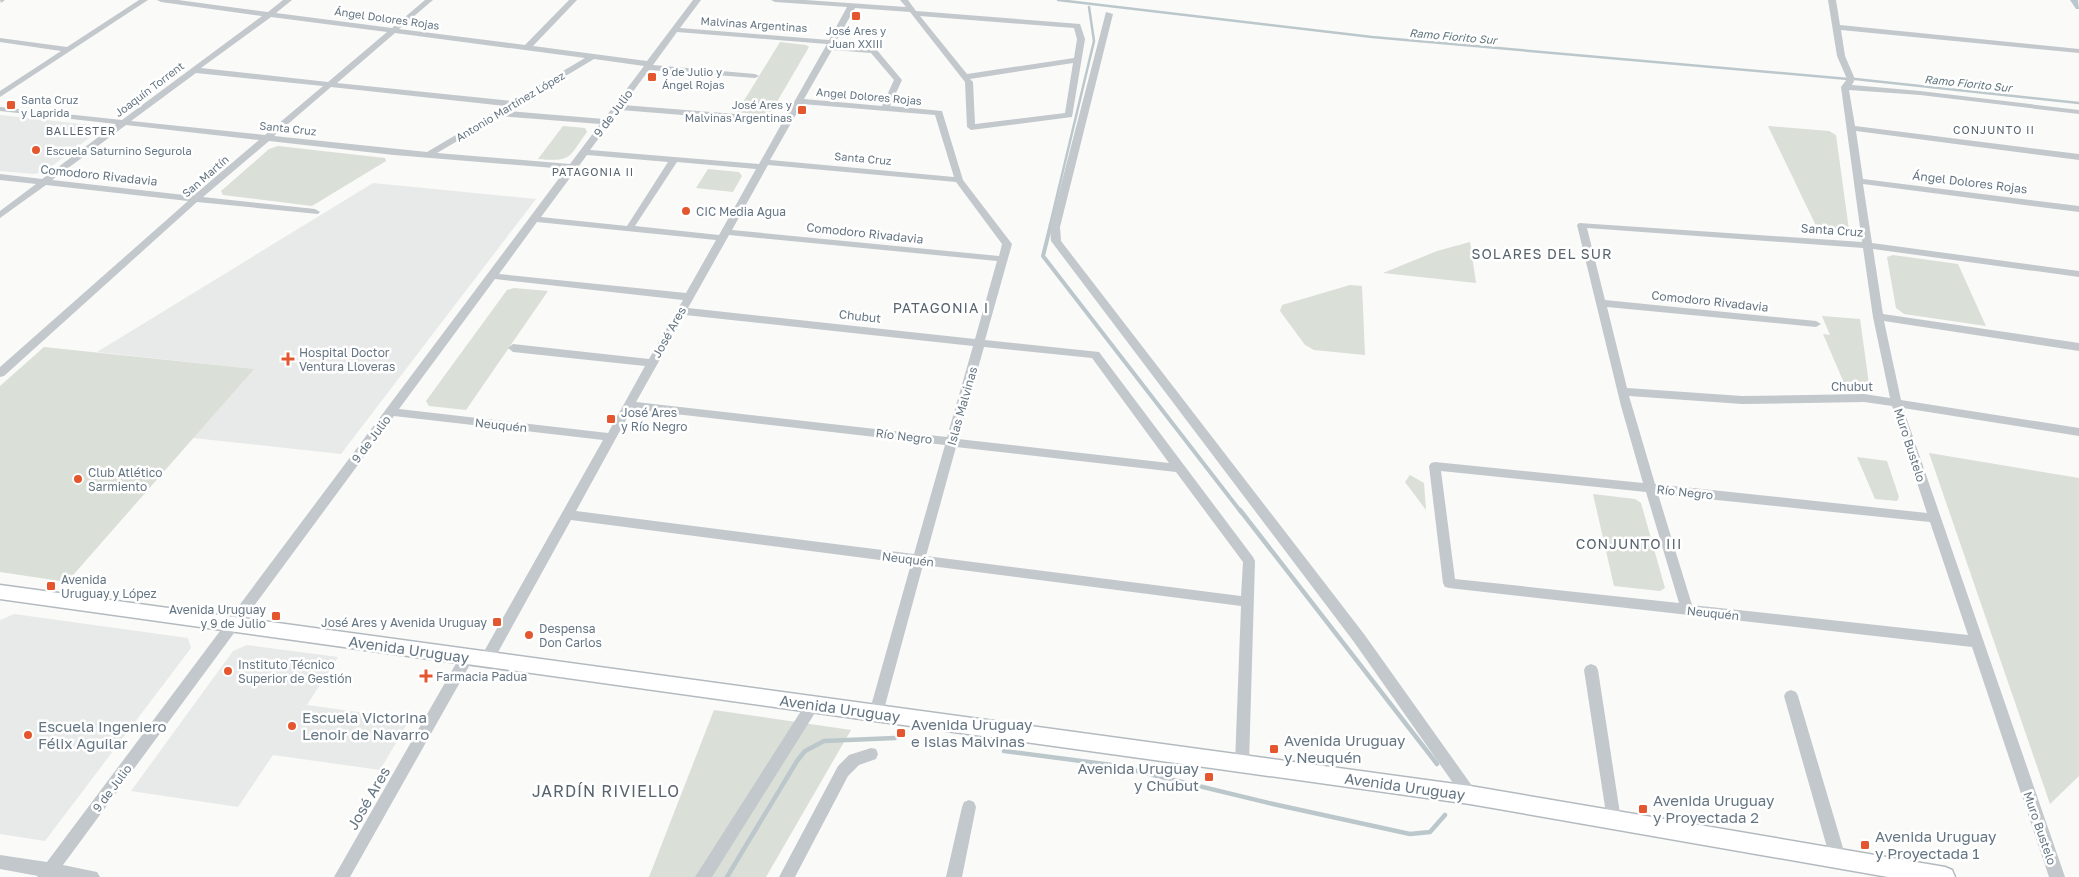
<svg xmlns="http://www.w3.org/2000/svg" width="2079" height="877" font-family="'Golos Text',sans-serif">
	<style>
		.built { fill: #e8e9e9 }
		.green { fill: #dadfd7 }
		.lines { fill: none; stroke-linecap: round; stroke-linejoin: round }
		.stream-far2 { stroke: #bbc7cb; stroke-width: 2.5 }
		.stream-far1 { stroke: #bbc7cb; stroke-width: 4 }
		.stream { stroke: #bbc7cb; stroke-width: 4.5 }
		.canal { fill: #bbc7cb; fill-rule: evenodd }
		.secondary-casing { stroke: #b3babf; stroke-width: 3 }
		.minor { fill: #c3c8cc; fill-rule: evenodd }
		.tertiary { fill: #c3c8cc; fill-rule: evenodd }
		.secondary { fill: #fff; fill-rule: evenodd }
		.poi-dot { fill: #e4572e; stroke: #fff; stroke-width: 2 }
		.labels { text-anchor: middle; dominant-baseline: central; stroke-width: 5; stroke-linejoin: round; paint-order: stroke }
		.far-street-label { font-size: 11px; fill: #657683; stroke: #fff }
		.far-poi-label { font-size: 11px; fill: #657683; stroke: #fff; text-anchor: start }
		.far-water-label { font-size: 11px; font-style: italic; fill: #60757c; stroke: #fff }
		.far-neighbourhood-label { font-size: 11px; letter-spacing: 1px; fill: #57646e; stroke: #fff }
		.street-label { font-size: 12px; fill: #657683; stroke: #fff }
		.poi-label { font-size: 12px; fill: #657683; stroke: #fff; text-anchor: start }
		.neighbourhood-label { font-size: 14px; letter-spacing: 1px; fill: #57646e; stroke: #fff }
		.near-street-label { font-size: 15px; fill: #657683; stroke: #fff }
		.near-poi-label { font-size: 15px; fill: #657683; stroke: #fff; text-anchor: start }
		.near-neighbourhood-label { font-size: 16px; letter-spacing: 1px; fill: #57646e; stroke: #fff }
	</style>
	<rect width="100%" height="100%" fill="#fafaf8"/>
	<!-- built -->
	<path class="built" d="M0,115l100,11v4l-56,42 -10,2 -34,-3z
		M373,183l163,16 -195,255 -148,-16 60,-69 -156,-17z
		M14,614l174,24 3,10 -146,193 -45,-7v-214z
		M247,645l91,12 -31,48 103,14 -30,51 -107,-15 -35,52 -107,-16 102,-140z"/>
	<!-- green -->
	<path class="green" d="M780,42l26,3 3,2 -38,65 -5,3 -29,-3z
		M563,126l22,2 2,4c-19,26 -15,30 -49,27z
		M1768,126l61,5 7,4 13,95 -5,3 -25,-1z
		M278,146l107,12 1,3 -74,45 -89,-11 -2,-4 48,-42z
		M708,169l31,3 3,4 -9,16 -37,-4z
		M1470,242l6,41 -93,-10 54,-22z
		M1893,255l65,9 28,62 -82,-12 -8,-6 -9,-51z
		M1350,285l12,1 3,69 -51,-5 -9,-5 -25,-34 2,-6z
		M514,288l34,3 -82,119 -37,-4 -3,-5 81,-111z
		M1822,316l38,3 9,65 -5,4 -17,2 -24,-56 7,1z
		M44,347l210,22 -187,213 -67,-10v-186z
		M1929,453l150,25v298l-29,28z
		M1857,457l30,4 12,36 -2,4 -22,-2z
		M1410,475l14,8 2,27 -21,-28z
		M1593,494l42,5 6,4 24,85 -5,3 -46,-5z
		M714,710l137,20 -85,147h-117z"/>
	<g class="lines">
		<!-- stream-far2 -->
		<path class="stream-far2" d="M1058,0l314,37 476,42
			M1855,79l224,24
			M1050,225l44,-184 -5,-34"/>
		<!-- stream-far1 -->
		<path class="stream-far1" d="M1051,224l-8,32 198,256"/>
		<!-- stream -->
		<path class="stream" d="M1240,510l197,254
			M1004,751l108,14 161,39 137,30 20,-2 15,-17
			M727,877l70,-116 8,-10 19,-10 71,-3"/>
		<!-- canal -->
		<path class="canal" d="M2070,0h8l1,9h-3z"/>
		<defs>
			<path id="secondary" d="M0,585l1470,201 475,81 7,3 3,7h-67l-418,-73 -1470,-205z"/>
		</defs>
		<!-- secondary casing -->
		<use href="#secondary" class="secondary-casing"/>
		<!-- minor -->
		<path class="minor" d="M139,0h9l-148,97v-6l61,-40 -61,-9v-4l67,9z
			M157,0h21l90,12 15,-12h9l-16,13 116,15 33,-28h8l-34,29 126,16 44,-45h8l-44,46 114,15 46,-61h8l-21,28 149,12 18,-33 -72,-5 -4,-2h34l101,7 -6,-7h8l8,11 164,13 5,15 -13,78 -101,13 -4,-3 -2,-45 -55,-70 -55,-4 -21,37 42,4 26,31 -12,26 52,5 21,69 49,64 -27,96 114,12 154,205 2,4 -6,202 -2,5 -5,2 -5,-2 -2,-5 6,-157 -318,-41 -40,148 -2,4 -5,2 -5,-2 -2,-4 42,-149 -340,-44 -79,143 -5,2 -5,-2 -2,-4 2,-4 121,-215 -209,-24 -331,449 34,7 3,5h-63l1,-1 -38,-7v-14l47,7 519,-693 -172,-14 -125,-14 -66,56 112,12 5,3 -2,2 -121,-12 -193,174 -4,1v-10l188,-166 -142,-16 -46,33v-7l36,-27 -36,-4v-6l42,5 74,-55 -116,-13v-4l122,13 140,-104 -101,-14zM920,16l154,12 3,11 -3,19 -107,16zM271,17l116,15 -59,50 -127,-14zM677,32l150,12 -42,74 -162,-13 26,-35 106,8 4,-2 -4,-2 -102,-9zM395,33l190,25 -73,43 -175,-18zM832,50l39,3 23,27 -12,26 -78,-7zM594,59l50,7 -40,53 -97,-8zM1073,63l-8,50 -90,11 -2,-42 -3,-3zM196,73l127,13 -58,49 -134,-14zM331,87l174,19 -78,46 -153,-16zM802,104l133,11 19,62 -184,-17zM620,110l162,13 -23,41 -169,-14zM500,116l100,8 -30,40 -133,-11zM126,125l133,15 -66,56 -141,-16zM587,155l81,7 -41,64 -86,-9zM677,162l79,7 -37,66 -84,-9zM768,165l188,17 46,62 -3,12 -267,-26zM537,222l179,18 -30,53 -187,-19zM729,235l268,26 -22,78 -287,-31zM495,279l188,21 -34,59 -136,-15 -5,4 5,4 132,14 -37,67 -209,-24zM685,315l288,31 -26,91 -311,-35zM984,347l108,11 77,105 -211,-24zM632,409l313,36 -31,109 -338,-43zM956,447l220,25 67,90 -2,34 -315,-40z
			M1828,0h8l4,25 239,24v4l-238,-23 4,26 10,23 -3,6 68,6 159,19v4l-159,-19 -71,-5 6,36 224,28v6l-223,-29 7,48 216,27v6l-216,-28 9,59 207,28v6l-206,-28 10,65 196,29v8l-195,-30 17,79 178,28v8l-176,-28 162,469h-16l-77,-230 -523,-59 -4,-1 -2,-4 -14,-117 2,-3 4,-1 208,21 -22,-77 -44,-181 2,-2 283,19 -21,-155 6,-8 -10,-23zM1587,228l276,20 10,69 17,81 -26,-4 -122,2 -115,-8 -20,-81 209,20 5,-3 -5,-3 -211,-21zM1629,396l113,8 122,-2 28,4 35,107 -272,-29zM1441,471l205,21 33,111 -224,-24zM1658,494l272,28 38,113 -276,-30z
			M1106,12l7,2 -53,213 1,14 303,393 111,156 2,5 -2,5 -5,2 -5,-2 -111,-158 -303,-401 -1,-14z
			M467,651l5,2 2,4 -2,4 -122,216h-16l128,-224z
			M1591,664l5,2 2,4 23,150 -2,5 -5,2 -5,-2 -2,-5 -23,-150 2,-4z
			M1791,690l5,2 2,4 48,162 -3,5 -5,2 -5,-2 -3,-5 -46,-162 2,-4z
			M813,698l5,2 2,4 -2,4 -106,169h-17l113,-177z
			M871,748l5,1 2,5 -2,5 -17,6 -11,11 -53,101h-16l59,-111 11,-11z
			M969,800l5,2 2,5 -14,70h-16l16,-70 2,-5z"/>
		<!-- tertiary -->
		<path class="tertiary" d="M0,0h5l-4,3z"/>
		<!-- secondary -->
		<use href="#secondary" class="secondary"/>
	</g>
	<!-- markers -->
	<g class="poi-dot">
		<rect x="851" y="11" width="10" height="10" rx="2.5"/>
		<rect x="647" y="72" width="10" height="10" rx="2.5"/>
		<rect x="6" y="100" width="10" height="10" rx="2.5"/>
		<rect x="797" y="105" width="10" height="10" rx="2.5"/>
		<circle cx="36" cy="150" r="5"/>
		<circle cx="686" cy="211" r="5"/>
		<path d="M285.5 351.5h5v5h5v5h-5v5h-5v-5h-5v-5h5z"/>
		<rect x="606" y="414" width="10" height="10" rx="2.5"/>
		<circle cx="78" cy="479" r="5"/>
		<rect x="46" y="581" width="10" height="10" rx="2.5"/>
		<rect x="271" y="611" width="10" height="10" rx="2.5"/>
		<rect x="492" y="617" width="10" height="10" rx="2.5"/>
		<circle cx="529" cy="635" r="5"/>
		<circle cx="228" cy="671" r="5"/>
		<path d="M423.5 668.5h5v5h5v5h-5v5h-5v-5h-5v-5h5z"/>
		<circle cx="292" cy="726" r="5"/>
		<rect x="896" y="728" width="10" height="10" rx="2.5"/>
		<circle cx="28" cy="735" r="5"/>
		<rect x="1269" y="744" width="10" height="10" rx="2.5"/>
		<rect x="1204" y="772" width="10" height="10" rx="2.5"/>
		<rect x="1638" y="804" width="10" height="10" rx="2.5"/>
		<rect x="1860" y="840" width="10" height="10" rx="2.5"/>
	</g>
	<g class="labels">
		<!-- far-street labels -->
		<g class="far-street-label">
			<text transform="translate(387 18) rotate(8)">Ángel Dolores Rojas</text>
			<text transform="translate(754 24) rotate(4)">Malvinas Argentinas</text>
			<text transform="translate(149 89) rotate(-37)">Joaquín Torrent</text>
			<text transform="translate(869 96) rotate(5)">Angel Dolores Rojas</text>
			<text transform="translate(510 106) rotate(-31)">Antonio Martínez López</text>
			<text transform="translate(288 128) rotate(6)">Santa Cruz</text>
			<text transform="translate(863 158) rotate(5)">Santa Cruz</text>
			<text transform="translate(205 176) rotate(-41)">San Martín</text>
		</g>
		<!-- far-poi labels -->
		<g class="far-poi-label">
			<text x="856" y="30" text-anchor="middle">José Ares y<tspan x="856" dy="13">Juan XXIII</tspan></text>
			<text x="662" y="71">9 de Julio y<tspan x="662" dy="13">Ángel Rojas</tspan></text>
			<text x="21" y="99">Santa Cruz<tspan x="21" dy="13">y Laprida</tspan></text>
			<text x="792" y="104" text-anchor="end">José Ares y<tspan x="792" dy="13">Malvinas Argentinas</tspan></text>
			<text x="46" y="150">Escuela Saturnino Segurola</text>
		</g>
		<!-- far-water labels -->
		<g class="far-water-label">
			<text transform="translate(1453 36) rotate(5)">Ramo Fiorito Sur</text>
			<text transform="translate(1968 83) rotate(6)">Ramo Fiorito Sur</text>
		</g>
		<!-- far-neighbourhood labels -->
		<g class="far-neighbourhood-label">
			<text x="1994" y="129">CONJUNTO II</text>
			<text x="81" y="130">BALLESTER</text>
			<text x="593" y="171">PATAGONIA II</text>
		</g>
		<!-- street labels -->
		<g class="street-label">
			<text transform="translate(613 113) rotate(-53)">9 de Julio</text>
			<text transform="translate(99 175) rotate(6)">Comodoro Rivadavia</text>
			<text transform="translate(1970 182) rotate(7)">Ángel Dolores Rojas</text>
			<text transform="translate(1832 230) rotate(4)">Santa Cruz</text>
			<text transform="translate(865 233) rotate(6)">Comodoro Rivadavia</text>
			<text transform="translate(1710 301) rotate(6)">Comodoro Rivadavia</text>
			<text transform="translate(860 316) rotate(6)">Chubut</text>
			<text transform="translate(669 332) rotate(-61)">José Ares</text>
			<text x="1852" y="386">Chubut</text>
			<text transform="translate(962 406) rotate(-74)">Islas Malvinas</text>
			<text transform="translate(501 425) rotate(6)">Neuquén</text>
			<text transform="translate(904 436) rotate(7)">Río Negro</text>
			<text transform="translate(371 439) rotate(-53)">9 de Julio</text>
			<text transform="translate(1910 445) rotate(72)">Muro Bustelo</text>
			<text transform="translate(1685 492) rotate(6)">Río Negro</text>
			<text transform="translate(908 559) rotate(7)">Neuquén</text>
			<text transform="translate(1713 613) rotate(6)">Neuquén</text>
			<text transform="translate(112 788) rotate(-53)">9 de Julio</text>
			<text transform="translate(2040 828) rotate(71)">Muro Bustelo</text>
		</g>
		<!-- poi labels -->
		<g class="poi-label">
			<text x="696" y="211">CIC Media Agua</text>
			<text x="299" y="352">Hospital Doctor<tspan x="299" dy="14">Ventura Lloveras</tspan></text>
			<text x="621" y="412">José Ares<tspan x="621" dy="14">y Río Negro</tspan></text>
			<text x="88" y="472">Club Atlético<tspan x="88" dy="14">Sarmiento</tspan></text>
			<text x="61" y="579">Avenida<tspan x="61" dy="14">Uruguay y López</tspan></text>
			<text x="266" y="609" text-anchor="end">Avenida Uruguay<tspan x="266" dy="14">y 9 de Julio</tspan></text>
			<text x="487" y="622" text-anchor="end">José Ares y Avenida Uruguay</text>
			<text x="539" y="628">Despensa<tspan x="539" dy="14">Don Carlos</tspan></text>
			<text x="238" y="664">Instituto Técnico<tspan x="238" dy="14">Superior de Gestión</tspan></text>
			<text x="436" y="676">Farmacia Padua</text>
		</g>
		<!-- neighbourhood labels -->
		<g class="neighbourhood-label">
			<text x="1542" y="253">SOLARES DEL SUR</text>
			<text x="941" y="307">PATAGONIA I</text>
			<text x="1629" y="543">CONJUNTO III</text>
		</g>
		<!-- near-street labels -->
		<g class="near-street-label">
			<text transform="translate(409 649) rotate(8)">Avenida Uruguay</text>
			<text transform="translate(840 708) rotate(8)">Avenida Uruguay</text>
			<text transform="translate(1405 786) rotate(8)">Avenida Uruguay</text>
			<text transform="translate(368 798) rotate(-60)">José Ares</text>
		</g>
		<!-- near-poi labels -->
		<g class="near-poi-label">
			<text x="302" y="717">Escuela Victorina<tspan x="302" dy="17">Lenoir de Navarro</tspan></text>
			<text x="911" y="724">Avenida Uruguay<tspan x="911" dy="17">e Islas Malvinas</tspan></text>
			<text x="38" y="726">Escuela Ingeniero<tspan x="38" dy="17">Félix Aguilar</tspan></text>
			<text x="1284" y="740">Avenida Uruguay<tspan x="1284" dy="17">y Neuquén</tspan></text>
			<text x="1199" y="768" text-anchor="end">Avenida Uruguay<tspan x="1199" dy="17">y Chubut</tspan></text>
			<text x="1653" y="800">Avenida Uruguay<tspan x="1653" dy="17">y Proyectada 2</tspan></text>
			<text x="1875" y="836">Avenida Uruguay<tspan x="1875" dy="17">y Proyectada 1</tspan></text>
		</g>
		<!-- near-neighbourhood labels -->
		<g class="near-neighbourhood-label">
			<text x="606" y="791">JARDÍN RIVIELLO</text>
		</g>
	</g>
</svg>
